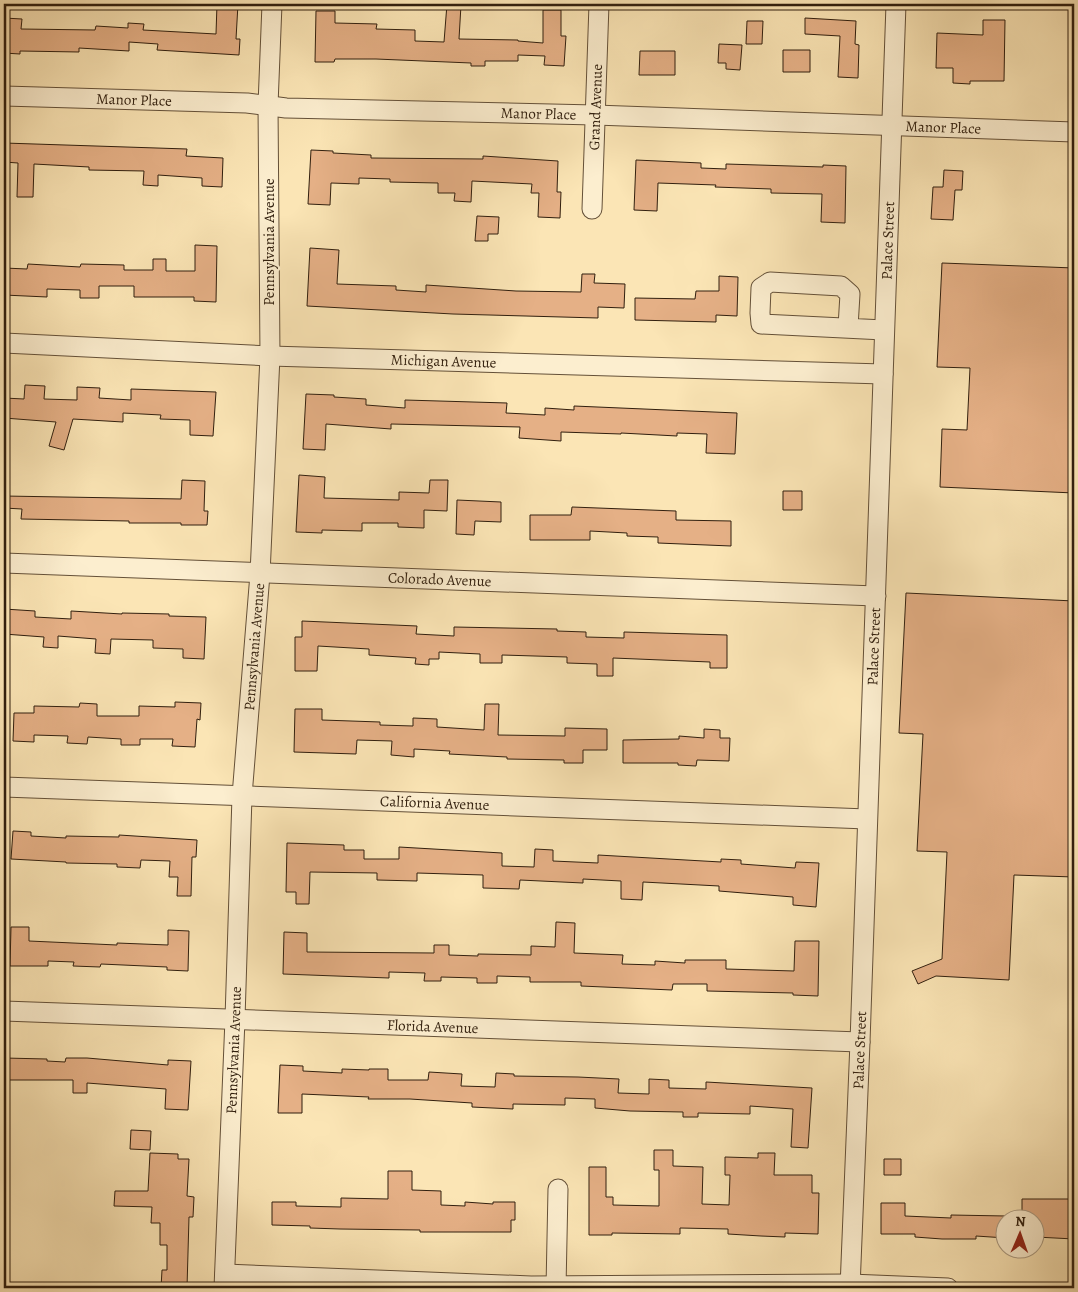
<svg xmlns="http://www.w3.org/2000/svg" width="1078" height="1292" font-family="Alegreya,serif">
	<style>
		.building { fill: #e5b086; stroke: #311f0e }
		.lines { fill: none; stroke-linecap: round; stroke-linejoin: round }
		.minor-casing { stroke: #645038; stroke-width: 21 }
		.minor { stroke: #fceecf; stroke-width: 19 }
		.labels { text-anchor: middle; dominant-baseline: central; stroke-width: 4.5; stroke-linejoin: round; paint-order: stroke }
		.street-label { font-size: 15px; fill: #311f0e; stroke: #fceecf }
	</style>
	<rect width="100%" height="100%" fill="#fbe5b5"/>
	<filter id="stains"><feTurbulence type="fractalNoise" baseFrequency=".004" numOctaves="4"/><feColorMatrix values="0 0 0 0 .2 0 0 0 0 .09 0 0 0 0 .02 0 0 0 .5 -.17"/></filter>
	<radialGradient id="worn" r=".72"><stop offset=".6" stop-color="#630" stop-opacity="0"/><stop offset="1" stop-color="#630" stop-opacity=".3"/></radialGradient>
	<!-- building -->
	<path class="building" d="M217,4h21l-2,35h4l-1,16 -82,-5 1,-6 -29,-2v9l-50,-3v4l-59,-1v3l-16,-1v-35l18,1 -1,10 74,1 1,-4 32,2v-5l16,1 -1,6 73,4z
		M447,4l14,1 -2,34 59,1v1l25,2v-33h18v26h5l-2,30 -20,-1 1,-9 -27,-1v6h-33v5h-14v-3l-95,-4h-41l-1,3h-19l1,-51h19v12l42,1 -1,5 39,1v11l29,1z
		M805,18l51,3 -1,23 4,1 -1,33 -20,-1 2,-41 -35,-2z
		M983,20h22l-1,61h-34v3l-17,-1v-15h-17l1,-35 46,2z
		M747,21h16l-1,23h-16z
		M719,44l23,1 -2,25 -14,-1v-6h-8z
		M783,50h27v22h-27z
		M640,51h35v24h-36z
		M4,143l183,6 -1,7 37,2 -1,29 -20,-1v-8l-44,-3v11l-15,-1 1,-14 -55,-1v-3l-55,-3 -1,33h-16l1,-34 -14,-1z
		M311,150l22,1v2l38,2v3l112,1v-3l75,5 -1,31h4l-1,26 -22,-1 1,-24h-8l1,-9 -60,-3 -1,21 -17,-1 1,-8h-17v-10l-48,-1v-3l-31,-1v6l-28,-1 -1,22 -22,-1z
		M636,160l65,3v5l25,1v-5l97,3v-2l23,1 -1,57 -24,-1 1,-28 -51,-1v-4l-56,-2 1,-2 -58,-2 -1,28 -23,-1z
		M944,170l19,1 -1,19h-7l-2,30 -22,-1 2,-32h10z
		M477,216l22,1 -1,17h-10v7h-13z
		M195,245l22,1 -1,56 -22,-1v-4h-60v-11h-35v12h-19v-8l-33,-1v8l-43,-2v-27l23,1 1,-5 52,3 1,-3 43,1v5h29v-11h13v12h29z
		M310,248l29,2 -2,34 59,2v4l30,2v-7l90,6 65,1 1,-18h13l-1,9 31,1 -1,24 -26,-1v11l-145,-4 -146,-8z
		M942,263l132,5v225l-134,-6 2,-58 25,1 3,-62 -33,-1z
		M719,276l19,1 -1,39 -21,-1v7l-81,-2v-22l60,1 1,-8h23z
		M25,385l20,1 -1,13 33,1v-13l23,1 -1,10 32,2v-11l85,3 -3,44 -23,-1v-15l-30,-1 1,-4 -38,-2v9l-50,-3 -9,31 -15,-4 7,-24 -52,-4v-20l20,1z
		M306,394l28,1v2l32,2v6l39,3v-8l102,3 -1,10 39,2v-7l29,2v-4l163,7 -2,41 -29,-1 1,-19 -30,-1v3l-56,-3v1l-60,-2v9l-42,-3 1,-11 -129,-3v5l-65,-5 -1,26 -22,-1z
		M299,475l26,2 -1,21 75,2v-8l30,1 1,-13h18l-1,31 -23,-1v18l-26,-1v-4h-36v8l-40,-1v3l-26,-1z
		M182,480l23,1 -1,30h4l-1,14h-26v-2h-52v-2l-108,-2 1,-10 -18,-1v-12l177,3z
		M783,491h19v19h-19z
		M457,500l44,2v20l-26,-1 -1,14 -18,-1z
		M572,507l104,4v9l55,1v25l-73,-3v-6l-31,-1v-3l-37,-2v9h-60v-25h41z
		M906,593l168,8v276l-60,-2 -5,105 -73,-4 -18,8 -6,-13 30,-12 5,-107 -30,-1 6,-117 -24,-1z
		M4,609l31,2v6l36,2v-8l51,3v-1l47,1v2l37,1 -2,42 -21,-1v-9l-30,-1v-8l-42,-1 -1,15 -15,-1 1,-14 -38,-3v12l-15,-1 1,-10 -40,-3z
		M302,621l115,5 -1,8 38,2v-9l103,2v2l29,1v5l38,1v-6l103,3v33h-17v-6l-97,-4v18h-16v-12l-30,-1v-6l-65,-2v8h-22v-9l-41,-2v7h-10v6l-14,-1 1,-6 -47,-3v-6l-51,-3 -1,25h-22v-34h7z
		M175,702l26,1 -1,17 -3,-1 -2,28 -23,-1 1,-7h-33v6h-19v-6l-33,-2 -1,7 -20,-1 1,-7 -34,-1v7l-21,-1 1,-28h20v-7l45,1 1,-4 17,1v12h42v-10l36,1z
		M485,704h14l-1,31 67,1v-8l42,1v21h-24v13h-19v-3l-57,-1v-2l-58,-3 1,-3 -36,-2v8l-23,-2 1,-14 -35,-1 -1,14 -62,-2 1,-43h27v11l58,2v3l33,1v-8l24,1v8l47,3z
		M704,729l16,1v8h10l-1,23 -32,-1 -1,6 -18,-1v-2h-55v-23l56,-1v-3l25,2z
		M13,831l18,1v4l35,2v-2l53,1v-2l78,5 -1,17h-4l-1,39h-14l1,-19h-9l1,-16 -29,-1 -1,8 -23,-1v-3l-51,-1v-1l-55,-3z
		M287,843l57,2v5h20v9h35v-12l103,6v13l32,1 1,-18 18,1v11l45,2v-8l123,7v-3l20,1v4l54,4 1,-6 23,1 -3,44 -23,-2v-8l-74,-6v-5l-76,-4 -1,18 -21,-1v-18l-38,-2v4l-63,-3 -1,9 -36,-1v-13l-66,-2v8l-40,-1v-7l-67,-1 -1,32h-13v-12h-10z
		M556,922l19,1 -1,30 49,2 -1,9 33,1v-4l30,2v-3h41v9l68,2 1,-30h24l-1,55 -25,-1v-2l-86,-2v-7h-34l-1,6 -91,-4v-4h-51v-5l-33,-1v7h-20v-5l-36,-1v4h-17l1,-8 -36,-1v6l-106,-4 1,-42 23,1v19l127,1v-8h15v10l29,1v-2l53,1v-9l24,1z
		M11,927h18v14l88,4v-2l51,2v-15l21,1 -1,40 -21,-1v-3l-66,-3 -1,3 -27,-1 1,-4 -26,-1v5h-38z
		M4,1058l43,1v2l18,1 1,-4h21l81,7v-5l23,1 -3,49 -23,-1 1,-20 -79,-6v10h-14v-13h-69z
		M280,1065l23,1v5l39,2v-4l27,1v-1h19v11h40l1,-8 33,2 -1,12 34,1 1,-14 18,1v2l64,1 41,2 -1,14 31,1v-15l20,1v8l37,1v-7l106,6 -4,60 -17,-1 2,-38 -43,-3v8l-52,-1v4h-15v-5l-53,-1 -35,-3v-9l-30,-1v7l-52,-1v5l-41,-2v-4l-62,-4h-42l1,-2 -67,-3v19h-24z
		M131,1130l20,1 -1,19 -20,-1z
		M654,1150h19v16l30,1 -1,37 27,1 1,-30h-5v-18l33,1v-5h17l-1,22h38v18h7l-1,41 -33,-1v4l-24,-1 -33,-2v-5l-48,-1v6l-68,-1v2h-23v-68h17v30h7v8l46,1v-36h-5z
		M150,1153l28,1v5h11l-2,37 7,1 -1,20h-4l-2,71h-26l1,-18h5v-25h-7v-22h-9l1,-16 -38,-1 1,-15h33z
		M884,1159h17v16h-17z
		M388,1171h24v19l29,1v14l24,1v-4l28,2v-2h22v18h-4v12h-91v-2l-80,-1 -30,-1v-2l-38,-1v-23h24v4l45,1v-9l47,1z
		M1022,1199h52v40l-38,-2v-17h-14z
		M881,1203h24v13l46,2v-3l55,1v22l-30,-2v3h-34l-27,-2v-3h-34z"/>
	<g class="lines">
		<defs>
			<g id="minor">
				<path id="s1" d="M4,96l243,7 39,5 309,7 479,17"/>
				<path id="s2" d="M592,209l7,-205"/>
				<path d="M848,327l2,-33 -9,-8 -71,-4 -9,6 -1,25 1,11 123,6"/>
				<path id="s3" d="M4,343l266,13 613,18"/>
				<path id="s4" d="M4,563l872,33"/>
				<path id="s5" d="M4,787l863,32"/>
				<path id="s6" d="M4,1011l856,31"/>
				<path d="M225,1274l306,12 319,-2 98,4"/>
				<path id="s7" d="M224,1288l11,-269 7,-223 18,-222 10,-218 -2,-251 4,-101"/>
				<path d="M556,1288l2,-99"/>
				<path id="s8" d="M850,1288l10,-246 36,-1038"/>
			</g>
		</defs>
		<!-- minor casing -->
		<use href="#minor" class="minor-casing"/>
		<!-- minor -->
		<use href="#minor" class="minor"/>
	</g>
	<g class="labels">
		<!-- street labels -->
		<g class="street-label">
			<text stroke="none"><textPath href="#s1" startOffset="130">Manor Place</textPath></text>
			<text stroke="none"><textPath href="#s2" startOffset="102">Grand Avenue</textPath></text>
			<text stroke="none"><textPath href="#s1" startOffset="535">Manor Place</textPath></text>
			<text stroke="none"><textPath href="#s1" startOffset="940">Manor Place</textPath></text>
			<text stroke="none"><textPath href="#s8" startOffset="1048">Palace Street</textPath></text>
			<text transform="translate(269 242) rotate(-90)">Pennsylvania Avenue</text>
			<text stroke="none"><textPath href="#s3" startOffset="440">Michigan Avenue</textPath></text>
			<text stroke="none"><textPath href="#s4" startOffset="436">Colorado Avenue</textPath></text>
			<text stroke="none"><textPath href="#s7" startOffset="642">Pennsylvania Avenue</textPath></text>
			<text stroke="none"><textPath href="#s8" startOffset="642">Palace Street</textPath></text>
			<text stroke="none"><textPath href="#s5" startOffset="431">California Avenue</textPath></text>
			<text stroke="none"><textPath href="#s6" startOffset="429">Florida Avenue</textPath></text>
			<text stroke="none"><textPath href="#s7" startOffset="238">Pennsylvania Avenue</textPath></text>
			<text stroke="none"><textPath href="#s8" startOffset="238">Palace Street</textPath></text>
		</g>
	</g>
	<!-- margin -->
	<rect width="1078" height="1292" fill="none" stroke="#fbe5b5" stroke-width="20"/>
	<rect x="5" y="5" width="1068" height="1282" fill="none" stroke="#311f0e" stroke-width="2.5"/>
	<rect x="10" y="10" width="1058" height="1272" fill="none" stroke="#311f0e"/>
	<!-- north arrow -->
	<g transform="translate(1020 1234) rotate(2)"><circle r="24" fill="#fceecf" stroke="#ab9b82"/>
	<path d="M0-4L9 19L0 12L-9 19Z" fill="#8f2418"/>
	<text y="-8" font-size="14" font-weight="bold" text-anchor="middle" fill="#311f0e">N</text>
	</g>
	<rect width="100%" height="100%" filter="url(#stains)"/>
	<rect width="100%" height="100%" fill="url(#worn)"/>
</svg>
